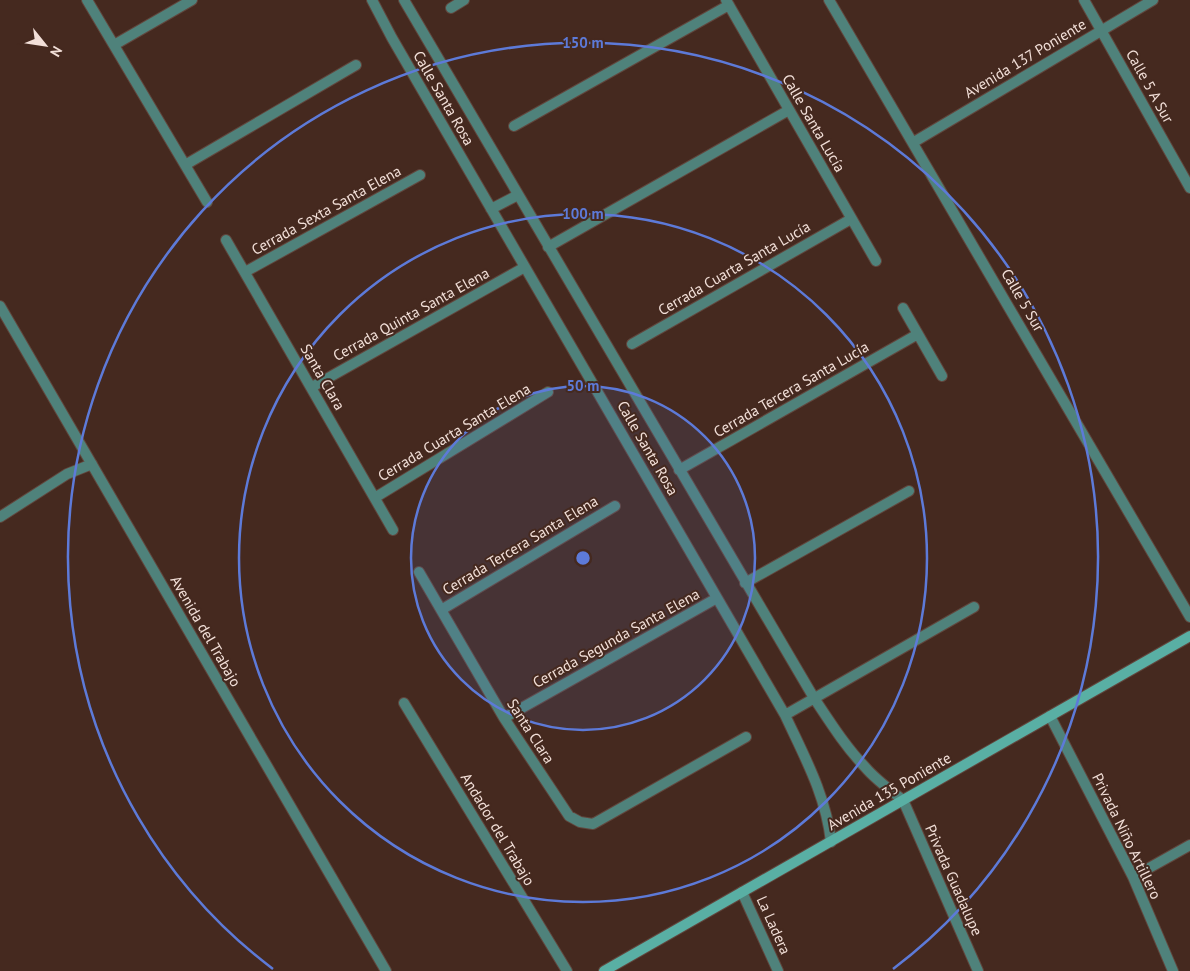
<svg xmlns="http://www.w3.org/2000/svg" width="1190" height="971" font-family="'PT Sans',sans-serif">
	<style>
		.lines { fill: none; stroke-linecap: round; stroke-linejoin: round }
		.minor-casing { stroke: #61463d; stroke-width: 12 }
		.secondary-casing { stroke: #61463d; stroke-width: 12 }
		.minor { stroke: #4f827b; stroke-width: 10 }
		.secondary { stroke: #59afa4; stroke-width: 10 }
		.ring { fill: none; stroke: #5d7ad8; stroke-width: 2.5 }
		.labels { text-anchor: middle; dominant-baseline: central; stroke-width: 4; stroke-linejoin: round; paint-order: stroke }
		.street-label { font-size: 15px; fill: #f2dfd8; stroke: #45291f }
		.centre { fill: #5d7ad8; stroke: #45291f; stroke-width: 2.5 }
		.ring-label { font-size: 15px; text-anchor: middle; font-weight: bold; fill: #5d7ad8; stroke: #45291f; stroke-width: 4; stroke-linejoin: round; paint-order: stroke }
	</style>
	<rect width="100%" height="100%" fill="#45291f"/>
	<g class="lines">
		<defs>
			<path id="minor" d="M87,0l120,202
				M372,0l20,38 393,677c19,41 41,80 46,127
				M404,0l410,698c16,24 31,48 51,69 11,13 25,23 38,33l75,171
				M726,0l150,261
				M829,0l361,617
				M1084,0l106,188
				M451,8l13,-8
				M114,45l78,-45
				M514,126l215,-121
				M914,142l239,-142
				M185,165l171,-100
				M491,209l27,-14
				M226,240l167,290
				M548,247l241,-137
				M245,272l175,-97
				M0,306l386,665
				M903,308l39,68
				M632,344l219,-125
				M312,387l213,-120
				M679,470l239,-136
				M376,497l172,-105
				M0,517l67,-43 25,-10
				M419,572l85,146 65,98 11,6 13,2 153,-87
				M745,583l164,-92
				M441,610l174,-104
				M404,703l163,268
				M785,715l189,-108
				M1050,716l83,161 40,94
				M504,718l213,-120
				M1133,877l57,-32
				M742,892l36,79"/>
			<path id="secondary" d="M604,971l586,-335"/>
		</defs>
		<!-- minor casing -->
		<use href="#minor" class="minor-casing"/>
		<!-- secondary casing -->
		<use href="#secondary" class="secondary-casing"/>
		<!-- minor -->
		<use href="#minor" class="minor"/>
		<!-- secondary -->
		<use href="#secondary" class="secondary"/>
	</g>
	<!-- distance rings -->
	<circle cx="583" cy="558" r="172" fill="#5d7ad8" fill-opacity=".12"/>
	<g class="ring">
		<circle cx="583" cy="558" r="172"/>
		<circle cx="583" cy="558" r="344"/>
		<path d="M273 969A515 515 0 1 1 893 969"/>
	</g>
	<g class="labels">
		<!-- street labels -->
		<g class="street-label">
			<text transform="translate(1025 58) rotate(-31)">Avenida 137 Poniente</text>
			<text transform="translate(1150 86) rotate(61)">Calle 5 A Sur</text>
			<text transform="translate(444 98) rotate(60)">Calle Santa Rosa</text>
			<text transform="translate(814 123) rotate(60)">Calle Santa Lucía</text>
			<text transform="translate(326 210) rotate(-29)">Cerrada Sexta Santa Elena</text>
			<text transform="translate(734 268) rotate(-30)">Cerrada Cuarta Santa Lucía</text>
			<text transform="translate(1023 300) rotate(60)">Calle 5 Sur</text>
			<text transform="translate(411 314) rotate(-29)">Cerrada Quinta Santa Elena</text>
			<text transform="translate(323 377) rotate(60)">Santa Clara</text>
			<text transform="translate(791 389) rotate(-30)">Cerrada Tercera Santa Lucía</text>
			<text transform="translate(454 432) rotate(-31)">Cerrada Cuarta Santa Elena</text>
			<text transform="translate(648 448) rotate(60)">Calle Santa Rosa</text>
			<text transform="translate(520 545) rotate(-31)">Cerrada Tercera Santa Elena</text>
			<text transform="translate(206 631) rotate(60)">Avenida del Trabajo</text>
			<text transform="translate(616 638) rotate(-29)">Cerrada Segunda Santa Elena</text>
			<text transform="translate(531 731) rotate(57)">Santa Clara</text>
			<text transform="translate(889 791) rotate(-30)">Avenida 135 Poniente</text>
			<text transform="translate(498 829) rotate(59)">Andador del Trabajo</text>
			<text transform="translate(1127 836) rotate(64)">Privada Niño Artillero</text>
			<text transform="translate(954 880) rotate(66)">Privada Guadalupe</text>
			<text transform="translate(774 925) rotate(66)">La Ladera</text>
		</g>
	</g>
	<circle cx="583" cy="558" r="8" class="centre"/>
	<g class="ring-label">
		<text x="583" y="48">150 m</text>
		<text x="583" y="219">100 m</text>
		<text x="583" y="391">50 m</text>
	</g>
	<!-- north arrow -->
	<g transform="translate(45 45) rotate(120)" stroke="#45291f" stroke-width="4" paint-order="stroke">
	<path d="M0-4L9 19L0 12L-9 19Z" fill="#f2dfd8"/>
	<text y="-8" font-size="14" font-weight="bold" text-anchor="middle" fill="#f2dfd8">N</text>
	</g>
</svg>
